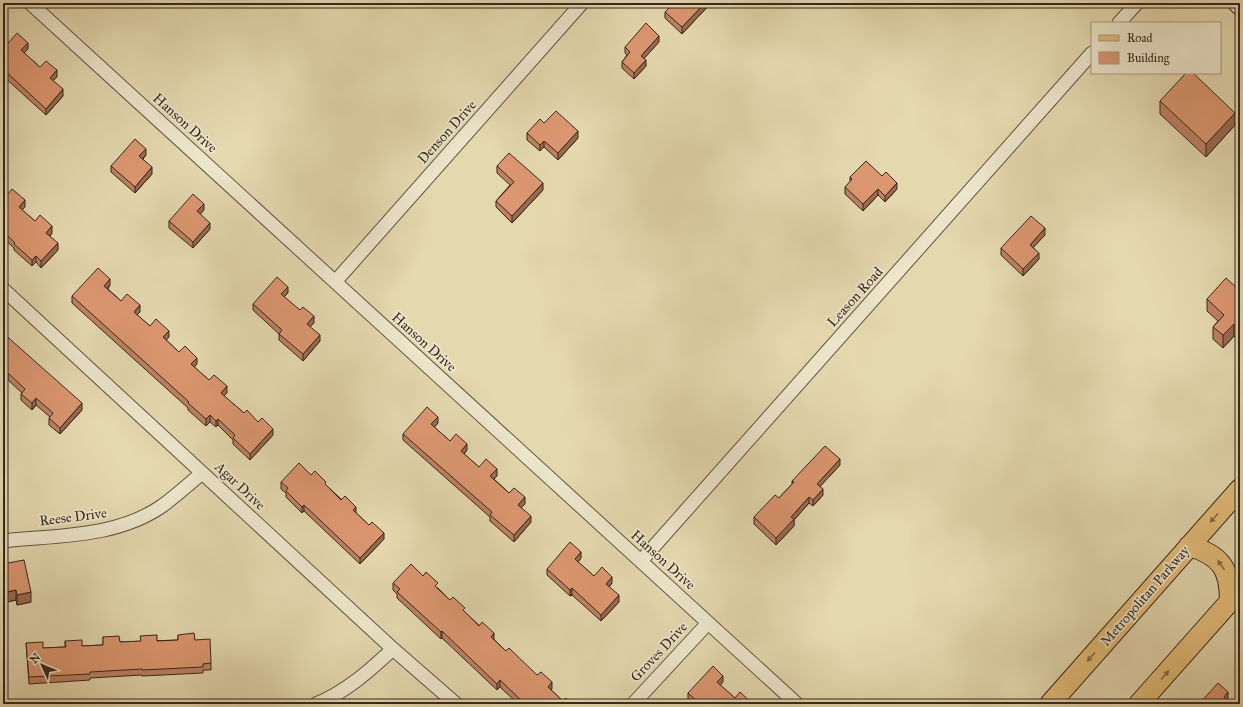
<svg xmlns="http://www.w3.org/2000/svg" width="1243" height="707" font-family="'IM FELL Great Primer',serif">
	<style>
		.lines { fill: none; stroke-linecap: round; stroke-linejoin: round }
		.minor-casing { stroke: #615342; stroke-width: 15 }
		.secondary-casing { stroke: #35271e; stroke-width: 20 }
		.primary-casing { stroke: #35271e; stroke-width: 22 }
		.minor { stroke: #ede6cb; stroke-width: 13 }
		.secondary { stroke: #ede6cb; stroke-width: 18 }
		.primary { stroke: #e2bc78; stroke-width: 20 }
		.wall { fill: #bd8261; stroke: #35271e }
		.shaded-wall { fill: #9a6a4f; stroke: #35271e }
		.building { fill: #dc9771; stroke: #35271e }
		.oneway { fill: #836a46 }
		.labels { text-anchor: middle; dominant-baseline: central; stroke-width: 3.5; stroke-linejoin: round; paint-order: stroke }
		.street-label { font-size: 14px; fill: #35271e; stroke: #ede6cb }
	</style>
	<rect width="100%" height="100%" fill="#e4d8af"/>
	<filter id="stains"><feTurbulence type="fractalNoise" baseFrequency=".005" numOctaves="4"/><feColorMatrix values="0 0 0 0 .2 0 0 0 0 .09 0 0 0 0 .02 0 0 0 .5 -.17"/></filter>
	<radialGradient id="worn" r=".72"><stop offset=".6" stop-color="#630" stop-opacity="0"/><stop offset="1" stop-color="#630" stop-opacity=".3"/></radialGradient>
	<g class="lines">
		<defs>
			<path id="minor" d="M30,3l767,701
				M1119,23l18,-20
				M335,282l247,-279
				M3,289l390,360 63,55
				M3,541c53,-6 113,-3 159,-35 14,-10 27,-22 40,-33
				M641,561l451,-508
				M316,704c30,-12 53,-33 77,-55
				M633,704l75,-81"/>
			<path id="secondary" d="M1237,3l3,3"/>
			<path id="primary" d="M1189,546c32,9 41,23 41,55
				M1050,704l190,-215
				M1139,704l101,-114"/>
		</defs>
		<!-- minor casing -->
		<use href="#minor" class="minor-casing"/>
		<!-- secondary casing -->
		<use href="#secondary" class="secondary-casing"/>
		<!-- primary casing -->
		<use href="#primary" class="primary-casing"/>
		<!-- minor -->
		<use href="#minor" class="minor"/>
		<!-- secondary -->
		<use href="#secondary" class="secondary"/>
		<!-- primary -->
		<use href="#primary" class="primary"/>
	</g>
	<!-- wall -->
	<path class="wall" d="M711,3l-29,31 -17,-16v-6z
		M659,42l-15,16 2,8 -12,13 -12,-11v-6l5,-7 -2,-2v-6z
		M3,49h25l-4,4 16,14 17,10 -4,4 10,15 -17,19 -43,-39z
		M1160,101l75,24 -29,32 -46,-43z
		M544,123l34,15 -20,22 -14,-13 -4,4 -13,-11v-7z
		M146,155l-3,4 9,15 -17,19 -24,-21v-6z
		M497,166l46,24 -31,33 -16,-16v-6l14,-16 -13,-12z
		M882,176l15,13 -12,13 -7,-7 -15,16 -18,-17v-7l5,-5v-5z
		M3,191l4,4 18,12 -3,3 13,11 17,12 -2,3 8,14 -17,18 -5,-6 -4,4 -18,-16v-2l-11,-10z
		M204,210l-4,4 10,15 -17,19 -24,-20v-7z
		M1045,235l-12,12 6,12 -16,17 -22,-21v-7z
		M110,285l-2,4 13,12 19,11 -3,3 13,11 19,11 -3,3 13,12 18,12 -3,3 15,13 18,13 -3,3 20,17 29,22 -23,25 -17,-16v-4l-15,-15 -2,2 -6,-5 -4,4 -18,-16v-2l-116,-105v-7z
		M1240,291l-1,50 -5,-5 -11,12 -10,-9v-12l5,-6 -11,-10v-12z
		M288,293l-4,4 30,26 -4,4 10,14 -17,20 -24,-21v-6l-26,-24v-6z
		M3,333l79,77 -22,24 -11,-9v-7l1,-1 -14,-12 -4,5 -11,-10v-6l1,-1 -14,-13 -4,4h-1z
		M438,423l-4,4 16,14 17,9 -3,4 15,13 18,9 -3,3 15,14 16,11 -4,4 10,14 -17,20 -24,-21v-4l-87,-77v-6z
		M840,465l-20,21 3,9 -10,11 -4,-3 -15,17v6l-18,19 -22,-21v-7l25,-19 13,-14v-3z
		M311,475l15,10 58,54 -24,25 -56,-53 -2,2 -16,-16v-4l-5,-4v-7z
		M581,558l-3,4 16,14 18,7 -3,4 10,15 -18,19 -29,-26 -2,1 -23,-21v-6z
		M3,564l28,38 -14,3 -1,-5 -13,3z
		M393,583l45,5 12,12 15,12 41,39 46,38 -1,1 12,11 9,3h-54l-18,-17 -3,3 -55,-52 -1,1 -44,-41v-4l-4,-4z
		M178,635l17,5 16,23v7h-8v3l-61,3v-1l-52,3v2l-61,4 -3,-41 17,5 22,-1v-6l17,5 21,-1v-8l17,5 58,-2z
		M723,682l-3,3 15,13 18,6h-59l-6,-5v-6z"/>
	<!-- shaded-wall -->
	<path class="shaded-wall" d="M705,3h6l-29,31v-7z
		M659,36v6l-18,20v-6z
		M28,43v6l-7,7v-6z
		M646,60v6l-12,13v-6z
		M57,70v7l-7,7v-6z
		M63,89v7l-17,19v-6z
		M1235,113v12l-29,32v-13z
		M578,131v7l-20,22v-7z
		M544,141v6l-4,4v-6z
		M146,149v6l-7,7v-6z
		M152,167v7l-17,19v-6z
		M543,183v7l-31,33v-7z
		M897,183v6l-12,13v-6z
		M878,189v6l-15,16v-7z
		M25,200v7l-6,6v-6z
		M204,204v6l-7,8v-7z
		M210,223v6l-17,19v-6z
		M52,226v7l-6,7v-7z
		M1045,228v7l-15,16v-6z
		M58,243v7l-17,18v-7z
		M1039,253v6l-16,17v-7z
		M36,256v6l-4,4v-6z
		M110,279v6l-6,7v-6z
		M288,287v6l-7,7v-6z
		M140,305v7l-6,6v-6z
		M314,316v7l-7,7v-6z
		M1234,324v12l-11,12v-13z
		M1240,327v13l-1,1v-13z
		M169,331v6l-6,7v-7z
		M320,335v6l-17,20v-7z
		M197,358v6l-6,7v-7z
		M8,373v7l-4,4v-6z
		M227,386v7l-6,6v-6z
		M36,398v7l-4,5v-7z
		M82,403v7l-22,24v-6z
		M210,415v7l-4,4v-7z
		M438,417v6l-7,8v-7z
		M218,419v6l-2,2v-6z
		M273,429v6l-23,25v-6z
		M467,444v6l-6,7v-6z
		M840,459v6l-23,25v-6z
		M497,469v7l-7,7v-7z
		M823,489v6l-10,11v-6z
		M525,497v7l-7,7v-6z
		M809,497v6l-15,17v6l-18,19v-7l15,-21z
		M304,505v6l-2,2v-6z
		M356,507v6l-3,-3z
		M531,516v6l-17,20v-7z
		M384,533v6l-24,25v-6z
		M581,552v6l-6,8v-7z
		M612,577v6l-6,7v-6z
		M572,588v7l-2,1v-6z
		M16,590v10l-13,3v-10z
		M31,592v10l-14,3v-10z
		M619,595v7l-18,19v-6z
		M442,631v7l-1,1v-7z
		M494,633v7l-3,-3z
		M723,676v6l-6,7v-7z
		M500,680v7l-3,3v-6z
		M552,682v7l-4,5v-7z
		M1228,692v6l-4,5v-6z"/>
	<!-- building -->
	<path class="building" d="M674,3h31l-23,24 -17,-15z
		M646,23l13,13 -18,20 5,4 -12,13 -12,-11 8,-10 -5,-5z
		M17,33l11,10 -7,7 19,17 6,-6 11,9 -7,8 13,11 -17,20 -43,-40v-20z
		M1186,73h7l42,40 -29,31 -46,-43z
		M556,111l22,20 -20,22 -14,-12 -4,4 -13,-12 13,-14 4,4z
		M135,139l11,10 -7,7 13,11 -17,20 -24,-21z
		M509,153l34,30 -31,33 -16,-15 18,-19 -17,-16z
		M866,161l16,15 4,-4 11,11 -12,13 -7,-7 -15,15 -18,-17 7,-8 -2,-2z
		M12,189l13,11 -6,7 16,14 5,-6 12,11 -6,7 12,10 -17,18 -5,-5 -4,4 -18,-16 1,-1 -12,-12v-40l4,4z
		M193,194l11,10 -7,7 13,12 -17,19 -24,-21z
		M1031,216l14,12 -15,17 9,8 -16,16 -22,-21z
		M98,268l12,11 -6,7 17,15 6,-7 13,11 -6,7 16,14 6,-7 13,12 -6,6 16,15 6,-6 12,12 -6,6 18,16 5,-5 13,11 -6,7 23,20 3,-3 11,12 4,-4 11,11 -23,25 -17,-16 2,-3 -17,-16 -2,2 -6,-6 -4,4 -18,-16 1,-1 -117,-106z
		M277,277l11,10 -7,7 19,16 3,-3 11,9 -7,8 13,11 -17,19 -24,-20 3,-4 -29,-26z
		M1226,278l14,13v36l-1,1 -5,-4 -11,11 -10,-8 11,-12 -17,-16z
		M3,333l79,70 -22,25 -11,-10 4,-5 -17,-15 -4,5 -11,-9 4,-5 -17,-16 -4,5 -1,-1z
		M427,407l11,10 -7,7 19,17 6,-7 11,10 -6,7 18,16 7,-8 11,10 -7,7 19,17 5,-5 11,9 -7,8 13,11 -17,19 -24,-20 2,-3 -89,-78z
		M825,446l15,13 -23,25 6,5 -10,11 -4,-3 -18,20 3,2 -18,19 -22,-21 21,-22 4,3 15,-16 -2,-1z
		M299,463l12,12 4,-4 11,11 -1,2 16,16 4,-4 11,11 -3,3 16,15 3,-3 12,11 -24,25 -56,-53 -2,2 -16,-16 2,-3 -7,-6z
		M570,542l11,10 -6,7 19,17 8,-9 10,10 -6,7 13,11 -18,20 -29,-27 -2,2 -23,-21z
		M24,560l7,32 -14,3 -1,-5 -13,3v-29z
		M411,564l12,12 3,-4 12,11 -3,3 15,14 3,-3 12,11 -2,2 16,16 3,-4 12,11 -3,4 15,14 3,-3 28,27 4,-3 11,10 -4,5 15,14 3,-3 6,6h-47l-25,-24 -3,4 -55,-53 -1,1 -44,-40 3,-3 -7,-6z
		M194,633l1,7 15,-1 1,24 -8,1v3l-61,3v-1l-52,3v2l-61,3 -3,-34 17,-1v6l23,-1 -1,-6 17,-1v6l21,-1v-8l16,-1 1,6 21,-1 -1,-5 17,-1v6l21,-1v-5z
		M713,666l10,10 -6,6 18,16 5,-6 13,12h-53l-12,-11z
		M1218,683l10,9 -4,5 7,7h-32z"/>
	<!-- one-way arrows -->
	<defs><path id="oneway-solid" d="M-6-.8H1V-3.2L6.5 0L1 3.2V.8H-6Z"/></defs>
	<g class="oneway">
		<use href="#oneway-solid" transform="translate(1214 518) rotate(132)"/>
		<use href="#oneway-solid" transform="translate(1221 565) rotate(-125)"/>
		<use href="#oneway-solid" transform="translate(1091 657) rotate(131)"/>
		<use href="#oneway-solid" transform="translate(1165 675) rotate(-49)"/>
	</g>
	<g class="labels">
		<!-- street labels -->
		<g class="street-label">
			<text transform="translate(185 123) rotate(42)">Hanson Drive</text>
			<text transform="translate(447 132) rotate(-48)">Denson Drive</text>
			<text transform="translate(855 297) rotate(-48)">Leason Road</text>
			<text transform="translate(424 342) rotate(42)">Hanson Drive</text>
			<text transform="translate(240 486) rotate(43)">Agar Drive</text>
			<text transform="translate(73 517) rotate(-7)">Reese Drive</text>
			<text transform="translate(663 560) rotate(42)">Hanson Drive</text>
			<text transform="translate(1145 596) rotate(-49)">Metropolitan Parkway</text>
			<text transform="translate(659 652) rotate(-47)">Groves Drive</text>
		</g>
	</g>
	<!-- margin -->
	<rect width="1243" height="707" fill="none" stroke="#e4d8af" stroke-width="16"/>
	<rect x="4" y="4" width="1235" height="699" fill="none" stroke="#35271e" stroke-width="2"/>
	<rect x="8" y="8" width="1227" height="691" fill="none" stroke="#35271e"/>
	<!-- legend -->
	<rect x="1091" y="22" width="130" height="52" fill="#ede6cb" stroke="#a39a86"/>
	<rect x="1099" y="35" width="20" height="6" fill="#e2bc78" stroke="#a39a86"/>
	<text x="1127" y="42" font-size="12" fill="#35271e">Road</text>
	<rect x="1099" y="52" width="20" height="12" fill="#dc9771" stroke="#a39a86"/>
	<text x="1127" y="62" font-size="12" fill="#35271e">Building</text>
	<!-- north arrow -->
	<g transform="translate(42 665) rotate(314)" stroke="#ede6cb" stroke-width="3" paint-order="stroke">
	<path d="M0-3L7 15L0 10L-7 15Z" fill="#35271e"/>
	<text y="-6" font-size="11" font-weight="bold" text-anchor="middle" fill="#35271e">N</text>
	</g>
	<rect width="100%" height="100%" filter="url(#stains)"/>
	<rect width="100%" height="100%" fill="url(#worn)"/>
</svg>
